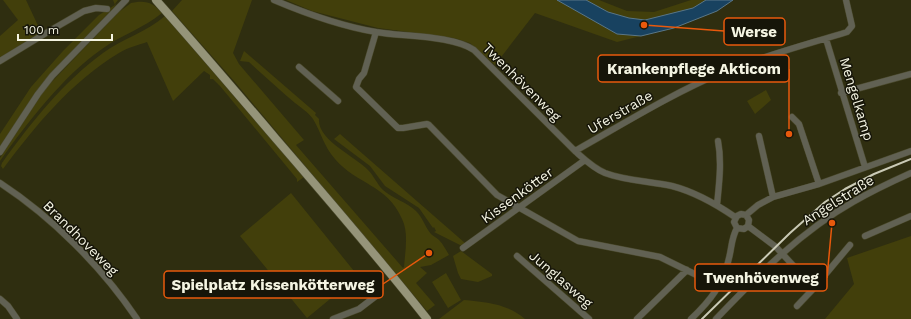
<svg xmlns="http://www.w3.org/2000/svg" width="911" height="319" font-family="'Work Sans',sans-serif">
	<style>
		.green { fill: #423f0b }
		.water { fill: #184260; stroke: #5a7787 }
		.lines { fill: none; stroke-linecap: round; stroke-linejoin: round }
		.minor-casing { stroke: #4b4a2d; stroke-width: 7 }
		.major-casing { stroke: #4b4a2d; stroke-width: 9 }
		.minor { stroke: #616153; stroke-width: 6 }
		.major { stroke: #959479; stroke-width: 8 }
		.rail { stroke: #cacab6; stroke-width: 2 }
		.labels { text-anchor: middle; dominant-baseline: central; stroke-width: 3; stroke-linejoin: round; paint-order: stroke }
		.street-label { font-size: 14px; fill: #f4f4e2; stroke: #161509 }
		.leader { fill: none; stroke: #e8590c; stroke-width: 1.5 }
		.callout-dot { fill: #e8590c; stroke: #161509; stroke-width: 1.5 }
		.callout { fill: #161509; stroke: #e8590c; stroke-width: 1.5 }
		.callout-label { font-size: 15px; text-anchor: middle; font-weight: bold; fill: #f4f4e2 }
	</style>
	<rect width="100%" height="100%" fill="#2f2e10"/>
	<!-- green -->
	<path class="green" d="M3,0h23l15,32 -41,26v-22l18,-16z
		M113,0h5l-3,4 1,1 -64,67 -12,14 -40,60v-12l31,-47 32,-36 36,-36 16,-10z
		M182,0h70l-19,53 6,11 65,76 -8,5 107,123 1,-1c1,-15 5,-34 -2,-48 -14,-34 -46,-35 -67,-60 -11,-12 -14,-27 -22,-40 -4,-6 -13,-12 -18,-16 -16,-14 -31,-27 -46,-41l-9,-1 4,-10 72,62 -1,2 4,4c-2,21 37,38 49,51 6,6 9,14 15,20 10,9 24,12 33,21 7,7 9,16 15,23 2,2 6,4 8,6 4,4 7,10 10,15l-18,10 -11,2 7,6 -11,10 19,22 -8,6 -193,-230 -62,-70z
		M286,0h271l60,34 24,2 -24,6 -82,-29 -40,52 -25,-22 -16,-5 -76,-10 -66,-17z
		M586,0h13l28,11 27,1 37,-12h15l-13,8 -48,12 -16,-2 -21,-6z
		M137,2c12,-1 17,2 25,11 -18,15 -41,22 -60,36 -37,25 -76,75 -102,112v-3l45,-69 74,-77 12,-9z
		M165,16l139,161 -7,5v-3l-77,-93 -7,-7h-3v-4l-6,-4 -31,30 -26,-59c-9,3 -20,6 -28,11 -48,29 -83,72 -116,116l-2,-3 1,-3c27,-38 62,-82 101,-110 19,-14 44,-21 62,-37z
		M766,90l5,10 -16,14 -8,-13z
		M340,134l125,109 -3,3 -28,-14 2,-1 -2,-4 -1,1 -14,-20 -34,-22 -15,-20 -36,-27z
		M291,193l67,83 -51,42 -67,-82z
		M911,236v83h-86l29,-35 -7,-26z
		M461,251l31,23v2l-14,6 -17,-3 -3,-6 -5,-17z
		M446,273l15,27 -13,8 -16,-26z
		M464,300c22,2 44,4 61,19h-86z"/>
	<!-- water -->
	<path class="water" d="M557,0h29l22,12 21,6 16,2 48,-12 13,-8h27l-16,11 -43,17 -33,8 -24,-2z"/>
	<g class="lines">
		<defs>
			<path id="minor" d="M274,0c33,14 66,26 102,32 28,5 75,3 98,18l101,101c9,8 18,17 30,22 21,8 44,8 67,13 23,6 44,18 63,31
				M376,32l-12,41 -5,6 -3,8 42,41h5l24,-4 2,1 68,70 81,46 82,16 59,29
				M826,39l39,128
				M0,61l46,-28 38,-22 12,-3 11,1
				M299,67l39,34
				M841,93l70,-19
				M792,117l7,7 20,60
				M759,136l14,61
				M575,151c48,-27 96,-57 148,-79 40,-16 82,-27 124,-40l5,-6 -6,-26
				M0,152l38,-58 14,-18 74,-76
				M0,183c52,34 102,84 137,136
				M717,205c2,-21 5,-43 1,-64
				M746,215l3,5 -1,6 -4,3 -7,-1 -3,-6 3,-6 4,-2 5,1 12,-10 15,-8 46,-13 92,-33
				M748,226l28,21 38,41 36,-43
				M865,236l46,-20
				M463,248l122,-88
				M517,256l72,63
				M0,299l8,7 9,13
				M797,306l17,-18
				M333,319l26,-10 17,-13
				M637,319l50,-49
				M691,319c18,-17 33,-35 38,-61 3,-11 2,-19 8,-30
				M716,319c41,-43 84,-87 137,-117 19,-11 38,-20 58,-29"/>
			<path id="major" d="M156,0c41,46 81,93 121,140 51,59 102,118 150,179"/>
		</defs>
		<!-- minor casing -->
		<use href="#minor" class="minor-casing"/>
		<!-- major casing -->
		<use href="#major" class="major-casing"/>
		<!-- minor -->
		<use href="#minor" class="minor"/>
		<!-- major -->
		<use href="#major" class="major"/>
		<!-- rail -->
		<path class="rail" d="M702,319l88,-86 35,-31 20,-13 29,-15 37,-15"/>
	</g>
	<g class="labels">
		<!-- street labels -->
		<g class="street-label">
			<text transform="translate(522 82) rotate(45)">Twenhövenweg</text>
			<text transform="translate(857 99) rotate(73)">Mengelkamp</text>
			<text transform="translate(620 112) rotate(-30)">Uferstraße</text>
			<text transform="translate(517 195) rotate(-36)">Kissenkötter</text>
			<text transform="translate(838 200) rotate(-32)">Angelstraße</text>
			<text transform="translate(81 238) rotate(45)">Brandhoveweg</text>
			<text transform="translate(561 279) rotate(41)">Junglasweg</text>
		</g>
	</g>
	<!-- callouts -->
	<path class="leader" d="M644 25L724 31M789 134L789 69M832 223L827 278M429 253L383 284"/>
	<g class="callout-dot">
		<circle cx="644" cy="25" r="4"/>
		<circle cx="789" cy="134" r="4"/>
		<circle cx="832" cy="223" r="4"/>
		<circle cx="429" cy="253" r="4"/>
	</g>
	<g class="callout">
		<rect x="724" y="18" width="61" height="27" rx="4"/>
		<rect x="598" y="55" width="191" height="27" rx="4"/>
		<rect x="695" y="264" width="132" height="27" rx="4"/>
		<rect x="164" y="271" width="219" height="27" rx="4"/>
	</g>
	<g class="callout-label">
		<text x="754" y="37">Werse</text>
		<text x="694" y="74">Krankenpflege Akticom</text>
		<text x="761" y="283">Twenhövenweg</text>
		<text x="273" y="290">Spielplatz Kissenkötterweg</text>
	</g>
	<!-- scale -->
	<path d="M18 34v6h94v-6" fill="none" stroke="#f4f4e2" stroke-width="2"/>
	<text x="24" y="34" font-size="12" fill="#f4f4e2" stroke="#161509" stroke-width="3" paint-order="stroke">100 m</text>
</svg>
